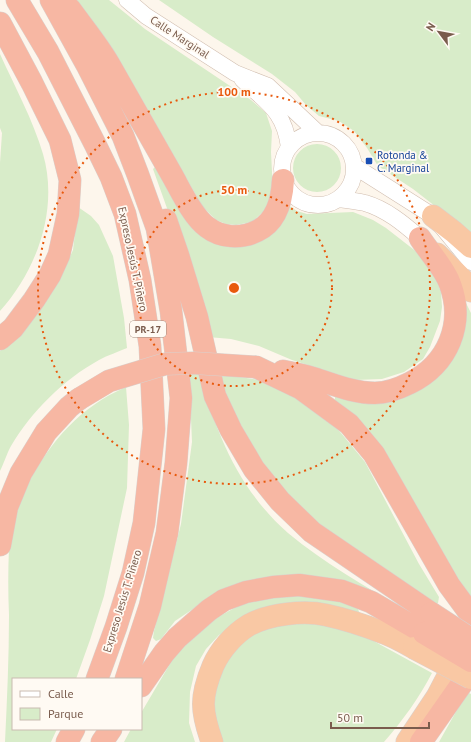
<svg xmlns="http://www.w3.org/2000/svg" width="471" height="742" font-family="'PT Sans',sans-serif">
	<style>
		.green { fill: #d8ecc9 }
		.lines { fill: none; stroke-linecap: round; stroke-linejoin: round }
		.tertiary-casing { stroke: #d1beb0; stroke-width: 17 }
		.trunk-casing { stroke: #dad1cd; stroke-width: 23 }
		.motorway-casing { stroke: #dad1cd; stroke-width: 23 }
		.tertiary { stroke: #fff; stroke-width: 16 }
		.trunk { stroke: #f9c8a4; stroke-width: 22 }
		.motorway { stroke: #f7b7a3; stroke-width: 22 }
		.trunk-bridge-casing { stroke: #dad1cd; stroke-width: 23; stroke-linecap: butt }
		.motorway-bridge-casing { stroke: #dad1cd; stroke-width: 23; stroke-linecap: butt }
		.trunk-bridge { stroke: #f9c8a4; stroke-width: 22 }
		.motorway-bridge { stroke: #f7b7a3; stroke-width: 22 }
		.ring { fill: none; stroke: #e8590c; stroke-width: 2; stroke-dasharray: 2 4 }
		.transit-dot { fill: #1a4fb4; stroke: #fffaf3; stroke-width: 1.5 }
		.labels { text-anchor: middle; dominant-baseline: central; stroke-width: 3.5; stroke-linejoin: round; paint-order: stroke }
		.shield { fill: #fffaf3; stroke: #a28b7f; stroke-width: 1 }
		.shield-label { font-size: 10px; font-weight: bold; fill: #7a5c4d }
		.street-label { font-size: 11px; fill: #7a5c4d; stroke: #fffaf3 }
		.transit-label { font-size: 11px; fill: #164399; stroke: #fffaf3; text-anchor: start }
		.centre { fill: #e8590c; stroke: #fffaf3; stroke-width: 2 }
		.ring-label { font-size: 12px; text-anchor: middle; font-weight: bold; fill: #e8590c; stroke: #fffaf3; stroke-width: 3.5; stroke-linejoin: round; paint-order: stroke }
	</style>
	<rect width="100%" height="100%" fill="#fdf6ec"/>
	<!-- green -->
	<path class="green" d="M76,0h33l36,29 106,71 15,13 6,18 -1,21 2,40 -6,16 -15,14 -16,3 -10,-1 -10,-4 -13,-13 -76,-129z
		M159,0h312v234l-58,-45 -35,-23 -11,-18 -13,-17 -15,-10 -20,-5 -13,-11 -11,-13 -23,-18 -59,-37z
		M0,54c15,33 33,66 43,100 16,55 -6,116 -43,157v-148l2,-30 -2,-5z
		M293 168a24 24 0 1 1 48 0a24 24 0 1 1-48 0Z
		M156,166l73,77 59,-38 9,6 10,3 46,-2 20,8 13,8 36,28 14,22 5,14 1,15 -2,14 -10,26 -7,12 -19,13 -22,7 -27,1 -63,-20 -33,-14 -28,-7 -23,-2 -20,-70 -35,-98z
		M78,207l13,9 8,9 14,31 11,62 3,30c-9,4 -19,7 -28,12 -36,20 -67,51 -88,86 -4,7 -7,17 -11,25v-120l39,-39 21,-34 13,-28z
		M463,301l3,2 5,10v284l-136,-195v-5l88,-17z
		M201,372c13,61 40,120 87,161 36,30 77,53 117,77l-45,-19 -158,12 -27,18 -14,18 -5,2 -3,-3 1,-7 27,-107 11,-82 -3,-69z
		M214,373l46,7 20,8 46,29 15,16 24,29 54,102 20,33 -1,6h-5l-134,-92 -42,-47z
		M126,387l3,38 -2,63 -23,108 -14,44 -14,39h-63v50h44l-6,13h-46c2,-42 4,-85 4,-127 -1,-22 -1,-44 0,-67 0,-6 -1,-14 1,-21 3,-16 11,-30 18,-44 24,-43 52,-76 98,-96z
		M270,595l62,2 26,12 1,3 -104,2 -36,21 -13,14 -10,17 -6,26 -1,31 6,19h-71l7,-13h10v-16l33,-56 19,-22 23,-17 24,-13z
		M298,621l32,4 40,14 62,34c-13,25 -29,47 -48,69h-165l-7,-42 5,-27 17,-26 22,-18z
		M467,692l4,2v48h-32z"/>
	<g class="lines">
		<defs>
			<path id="tertiary" d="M127,0l19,16 89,57 33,13 50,47
				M242,79c25,24 42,31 47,68
				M282 169a36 36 0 1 1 72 0a36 36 0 1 1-72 0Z
				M354,166l79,50 38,46
				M338,199c9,1 18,2 27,4 21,6 39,21 55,35"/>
			<path id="trunk" d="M433,216l21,16 17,15
				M437,254l27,27 7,10
				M212,742c-11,-31 -12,-45 1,-76 7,-16 21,-32 36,-41 20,-11 55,-15 77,-10 19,4 40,11 58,18 11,4 21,10 30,15
				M407,742l30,-45 24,-46"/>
			<path id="motorway" d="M17,0l31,52 47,92 16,33 14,37 15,66 10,66 4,83 -10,94 -11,50 -17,54 -19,52
				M51,0l37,67 35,69 15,39 19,53 14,83 10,87 -5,65 -9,70 -17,73 -24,73
				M70,9c13,18 28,36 39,55 21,37 42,74 63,111 9,16 21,42 35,52 14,11 34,12 50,4 19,-9 25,-31 26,-51
				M0,23l32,60 28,57 10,40 -2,34 -9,41 -9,20 -16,25 -21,28 -13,11
				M166,220l12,35 19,62 18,79 16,34 23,39 26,32 32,31 119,81
				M256,367l44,21 49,36 25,30 75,131 22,30
				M283,371c10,2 20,4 30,7 20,6 40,15 62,15 12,0 23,-4 35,-10 38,-19 55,-59 40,-99 -5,-15 -21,-32 -30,-46
				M0,545l7,-38 14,-34 25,-41 23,-25 10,-8
				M141,686l23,-33 13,-15 32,-28 15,-10 22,-8 27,-5 26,-2 43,6 29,11 53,31
				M67,742l7,-13
				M102,742l9,-13
				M421,742l42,-60"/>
		</defs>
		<!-- tertiary casing -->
		<use href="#tertiary" class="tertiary-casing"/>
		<!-- trunk casing -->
		<use href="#trunk" class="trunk-casing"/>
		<!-- motorway casing -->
		<use href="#motorway" class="motorway-casing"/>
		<!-- tertiary -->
		<use href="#tertiary" class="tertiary"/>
		<!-- trunk -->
		<use href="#trunk" class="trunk"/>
		<!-- motorway -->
		<use href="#motorway" class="motorway"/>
		<defs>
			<path id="trunk-bridge" d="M414,648l57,30"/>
			<path id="motorway-bridge" d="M79,399l30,-18 56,-17 28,-1 63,4
				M431,613l40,26
				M424,633l47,28"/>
		</defs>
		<!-- trunk-bridge casing -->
		<use href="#trunk-bridge" class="trunk-bridge-casing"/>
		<!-- motorway-bridge casing -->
		<use href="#motorway-bridge" class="motorway-bridge-casing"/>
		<!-- trunk-bridge -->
		<use href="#trunk-bridge" class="trunk-bridge"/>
		<!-- motorway-bridge -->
		<use href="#motorway-bridge" class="motorway-bridge"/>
	</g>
	<!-- distance rings -->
	<g class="ring">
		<circle cx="234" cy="288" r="98"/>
		<circle cx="234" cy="288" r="196"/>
	</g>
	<!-- markers -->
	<rect class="transit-dot" x="365" y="157" width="8" height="8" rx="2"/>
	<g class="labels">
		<!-- shield labels -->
		<rect class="shield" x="130" y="321" width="36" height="16" rx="3"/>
		<g class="shield-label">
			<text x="148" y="329">PR-17</text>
		</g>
		<!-- street labels -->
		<g class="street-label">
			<text transform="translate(180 37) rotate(33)">Calle Marginal</text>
			<text transform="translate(133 259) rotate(78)">Expreso Jesús T. Piñero</text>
			<text transform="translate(122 601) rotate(-73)">Expreso Jesús T. Piñero</text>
		</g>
		<!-- transit labels -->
		<g class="transit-label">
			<text x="377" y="155">Rotonda &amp;<tspan x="377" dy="13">C. Marginal</tspan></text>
		</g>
	</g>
	<circle cx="234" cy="288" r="6" class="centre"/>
	<g class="ring-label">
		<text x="234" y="96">100 m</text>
		<text x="234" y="194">50 m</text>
	</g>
	<!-- legend -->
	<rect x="12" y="678" width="130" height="52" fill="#fffaf3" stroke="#cabbb1"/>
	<rect x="20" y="691" width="20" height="6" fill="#ffffff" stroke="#cabbb1"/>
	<text x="48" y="698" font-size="12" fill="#7a5c4d">Calle</text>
	<rect x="20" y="708" width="20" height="12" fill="#d8ecc9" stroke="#cabbb1"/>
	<text x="48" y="718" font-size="12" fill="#7a5c4d">Parque</text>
	<!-- north arrow -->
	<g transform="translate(439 32) rotate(302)" stroke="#fffaf3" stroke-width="3" paint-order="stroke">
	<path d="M0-3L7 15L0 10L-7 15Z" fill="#7a5c4d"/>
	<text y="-6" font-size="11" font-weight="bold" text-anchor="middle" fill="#7a5c4d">N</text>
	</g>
	<!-- scale -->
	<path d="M331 722v6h98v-6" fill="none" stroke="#7a5c4d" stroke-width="2"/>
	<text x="337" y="722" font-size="12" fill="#7a5c4d" stroke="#fffaf3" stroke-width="3" paint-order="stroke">50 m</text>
</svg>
